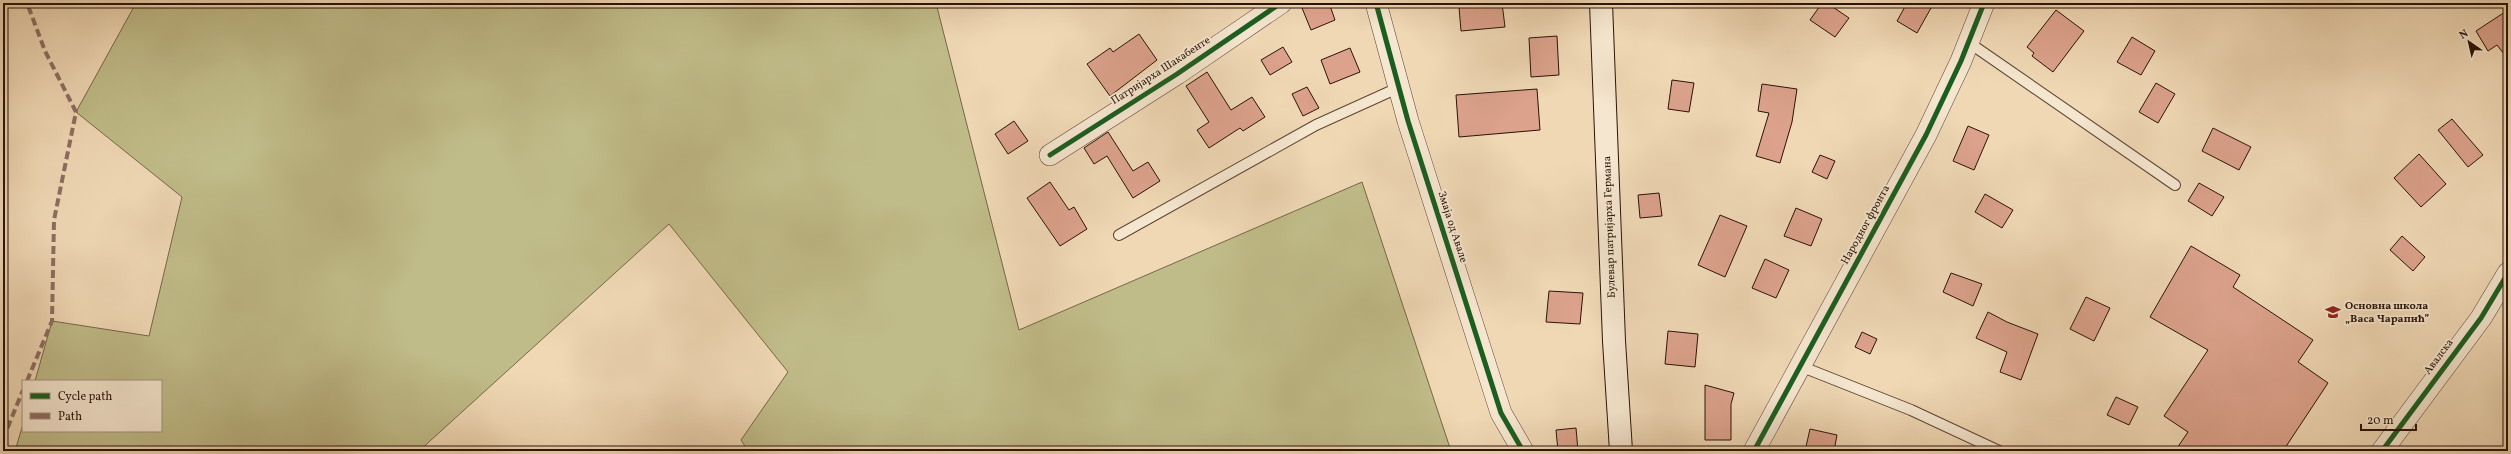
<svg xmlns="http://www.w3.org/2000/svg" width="2511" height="454" font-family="Vollkorn,serif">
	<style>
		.green { fill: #c0bc89; stroke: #756748 }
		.building { fill: #dca28c; stroke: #2a1208 }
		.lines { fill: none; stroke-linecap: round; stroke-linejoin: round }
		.service-casing { stroke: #5c4433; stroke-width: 12 }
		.minor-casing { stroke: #5c4433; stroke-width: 22 }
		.secondary-casing { stroke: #2a1208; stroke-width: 24 }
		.service { stroke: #f5e6cf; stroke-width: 10 }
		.minor { stroke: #f5e6cf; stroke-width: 21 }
		.secondary { stroke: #f5e6cf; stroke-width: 22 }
		.quiet { stroke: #8d6e63; stroke-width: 4; stroke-dasharray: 8 4; stroke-linecap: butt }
		.cycleway-casing { stroke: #f5e6cf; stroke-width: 8 }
		.cycleway { stroke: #1b5e20; stroke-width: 5 }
		.labels { text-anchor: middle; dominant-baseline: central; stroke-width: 4; stroke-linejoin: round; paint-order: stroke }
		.street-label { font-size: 11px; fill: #2a1208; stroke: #f5e6cf }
		.poi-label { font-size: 11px; font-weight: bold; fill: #2a1208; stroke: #f5e6cf; text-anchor: start }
	</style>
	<rect width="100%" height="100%" fill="#f0d8b5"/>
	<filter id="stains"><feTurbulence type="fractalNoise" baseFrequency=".005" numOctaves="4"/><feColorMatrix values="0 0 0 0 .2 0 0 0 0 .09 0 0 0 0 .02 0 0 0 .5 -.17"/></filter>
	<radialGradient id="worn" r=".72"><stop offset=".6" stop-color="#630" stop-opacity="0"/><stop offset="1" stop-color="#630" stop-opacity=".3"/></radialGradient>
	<!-- green -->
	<path class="green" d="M136,3h800l83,327 343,-148 89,269h-703l-7,-11 47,-68 -119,-148 -250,227h-404l8,-27v7h138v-50h-126l17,-60 97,15 33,-139 -106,-85z"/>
	<!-- building -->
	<path class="building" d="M1300,3h29l6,17 -24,10z
		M1502,3l3,24 -44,4 -2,-24z
		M1822,3h5l22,15 -14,19 -25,-17z
		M1907,3h15l9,5 -14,25 -20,-12z
		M2056,10l28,21 -31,41 -21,-16 2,-3 -7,-6z
		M2508,10v49l-11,-14 -9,6 -12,-20z
		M1139,34l18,26 -47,36 -23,-32 23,-16 3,4z
		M1557,36l2,39 -28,2 -2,-39z
		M2132,37l23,14 -14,24 -24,-13z
		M1283,47l9,15 -22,13 -9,-15z
		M1350,48l10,24 -30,12 -9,-24z
		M1207,72l24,38 21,-13 13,20 -22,14 -3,-3 -31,20 -12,-18 12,-8 -23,-36z
		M1672,80l22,3 -5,29 -21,-3z
		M2156,83l19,11 -17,29 -19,-11z
		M1762,84l35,5 -5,33 -12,41 -24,-7 13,-43 -11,-2z
		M1307,87l12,21 -16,8 -11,-22z
		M1537,89l3,41 -81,7 -3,-42z
		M2452,119l31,36 -15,12 -30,-37z
		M1014,121l14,20 -20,13 -13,-20z
		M1968,126l21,9 -15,35 -21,-9z
		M2213,128l38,19 -12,23 -37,-19z
		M1108,132l25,39 15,-9 12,19 -27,17 -26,-42 -13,8 -10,-16z
		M2419,154l27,30 -25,23 -27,-29z
		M1820,155l15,6 -8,18 -15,-7z
		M1050,182l19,28 5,-3 13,22 -27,17 -33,-48z
		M2199,183l25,14 -12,19 -24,-15z
		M1659,193l3,23 -22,2 -2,-23z
		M1985,194l28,16 -11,18 -27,-16z
		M1796,208l26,11 -11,27 -27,-10z
		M1720,215l27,11 -22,51 -27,-12z
		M2402,236l23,21 -12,14 -23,-21z
		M2191,246l49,29 -7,12 80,53 -15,22 30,21 -45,68h-108l13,-19 -24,-16 44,-66 -58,-33z
		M1765,259l24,11 -13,28 -24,-10z
		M1951,273l31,11 -9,22 -30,-14z
		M1549,291l34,2 -3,31 -34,-2z
		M2086,297l24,11 -16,33 -24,-12z
		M1988,312l19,10 31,12 -17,46 -21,-8 7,-20 -31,-14z
		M1668,331l30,3 -3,33 -30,-3z
		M1862,332l15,7 -7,15 -15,-7z
		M1705,385l29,8 -3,11v36h-26z
		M2116,397l22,10 -9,18 -22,-10z
		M1576,428l2,23h-20l-2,-21z
		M1810,429l27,6 -3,16h-29z"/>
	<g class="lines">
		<defs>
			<path id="service" d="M1968,42l207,143
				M1119,235l197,-110 84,-38
				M1800,366l111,44 88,41"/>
			<path id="minor" d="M1376,3l32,118 93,292 22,38
				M1050,155l127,-81 104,-71
				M1754,451l172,-316 35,-74 23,-58
				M2382,451l99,-133 27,-45"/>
			<path id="secondary" d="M1601,3l13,338 7,110"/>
		</defs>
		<!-- service casing -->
		<use href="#service" class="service-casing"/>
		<!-- minor casing -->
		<use href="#minor" class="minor-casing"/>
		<!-- secondary casing -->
		<use href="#secondary" class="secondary-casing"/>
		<!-- service -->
		<use href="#service" class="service"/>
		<!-- minor -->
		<use href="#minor" class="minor"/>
		<!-- secondary -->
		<use href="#secondary" class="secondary"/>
		<!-- quiet -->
		<path class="quiet" d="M27,381l25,-60 2,-101 22,-108 -31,-61 -18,-48
			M3,439l20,-49"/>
		<defs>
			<path id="cycleway" d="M1376,3l32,118 93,292 22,38
				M1050,155l127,-81 104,-71
				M1754,451l172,-316 35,-74 23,-58
				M2382,451l99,-133 27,-45"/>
		</defs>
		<!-- cycleway casing -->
		<use href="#cycleway" class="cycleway-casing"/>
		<!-- cycleway -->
		<use href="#cycleway" class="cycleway"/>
	</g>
	<!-- icons -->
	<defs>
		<symbol id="school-bare" viewBox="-9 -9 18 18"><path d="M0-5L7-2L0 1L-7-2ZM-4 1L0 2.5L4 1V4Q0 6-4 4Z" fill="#8f2418" stroke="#f5e6cf" stroke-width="2.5" paint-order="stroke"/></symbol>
	</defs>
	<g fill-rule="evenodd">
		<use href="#school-bare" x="2322" y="301" width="22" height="22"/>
	</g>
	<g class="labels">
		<!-- street labels -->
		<g class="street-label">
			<text transform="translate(1161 71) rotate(-33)">Патријарха Шакабенте</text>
			<text transform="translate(1866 225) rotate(-61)">Народног фронта</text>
			<text transform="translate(1452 227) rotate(72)">Змаја од Авале</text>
			<text transform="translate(1610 227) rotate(-92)">Булевар патријарха Германа</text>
			<text transform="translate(2439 357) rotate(-53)">Авалска</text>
		</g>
		<!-- poi labels -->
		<g class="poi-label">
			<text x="2345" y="306">Основна школа<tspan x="2345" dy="13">„Васа Чарапић”</tspan></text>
		</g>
	</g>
	<!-- margin -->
	<rect width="2511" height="454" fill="none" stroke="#f0d8b5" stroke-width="16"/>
	<rect x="4" y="4" width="2503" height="446" fill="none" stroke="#2a1208" stroke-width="2"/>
	<rect x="8" y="8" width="2495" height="438" fill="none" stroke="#2a1208"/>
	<!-- legend -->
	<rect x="22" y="380" width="140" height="52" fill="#f5e6cf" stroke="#a4917f"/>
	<rect x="30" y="393" width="20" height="6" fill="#1b5e20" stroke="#a4917f"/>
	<text x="58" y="400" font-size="12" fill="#2a1208">Cycle path</text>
	<rect x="30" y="413" width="20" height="6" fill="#8d6e63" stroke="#a4917f"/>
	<text x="58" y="420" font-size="12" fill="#2a1208">Path</text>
	<!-- north arrow -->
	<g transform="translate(2469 42) rotate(326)" stroke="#f5e6cf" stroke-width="3" paint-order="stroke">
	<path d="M0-3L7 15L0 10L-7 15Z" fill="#2a1208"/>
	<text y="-6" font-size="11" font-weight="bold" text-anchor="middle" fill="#2a1208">N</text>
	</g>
	<!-- scale -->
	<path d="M2361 424v6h55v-6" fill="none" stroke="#2a1208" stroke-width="2"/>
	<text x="2367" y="424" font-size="12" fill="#2a1208" stroke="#f5e6cf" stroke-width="3" paint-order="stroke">20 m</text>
	<rect width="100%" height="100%" filter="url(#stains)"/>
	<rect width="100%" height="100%" fill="url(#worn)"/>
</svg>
